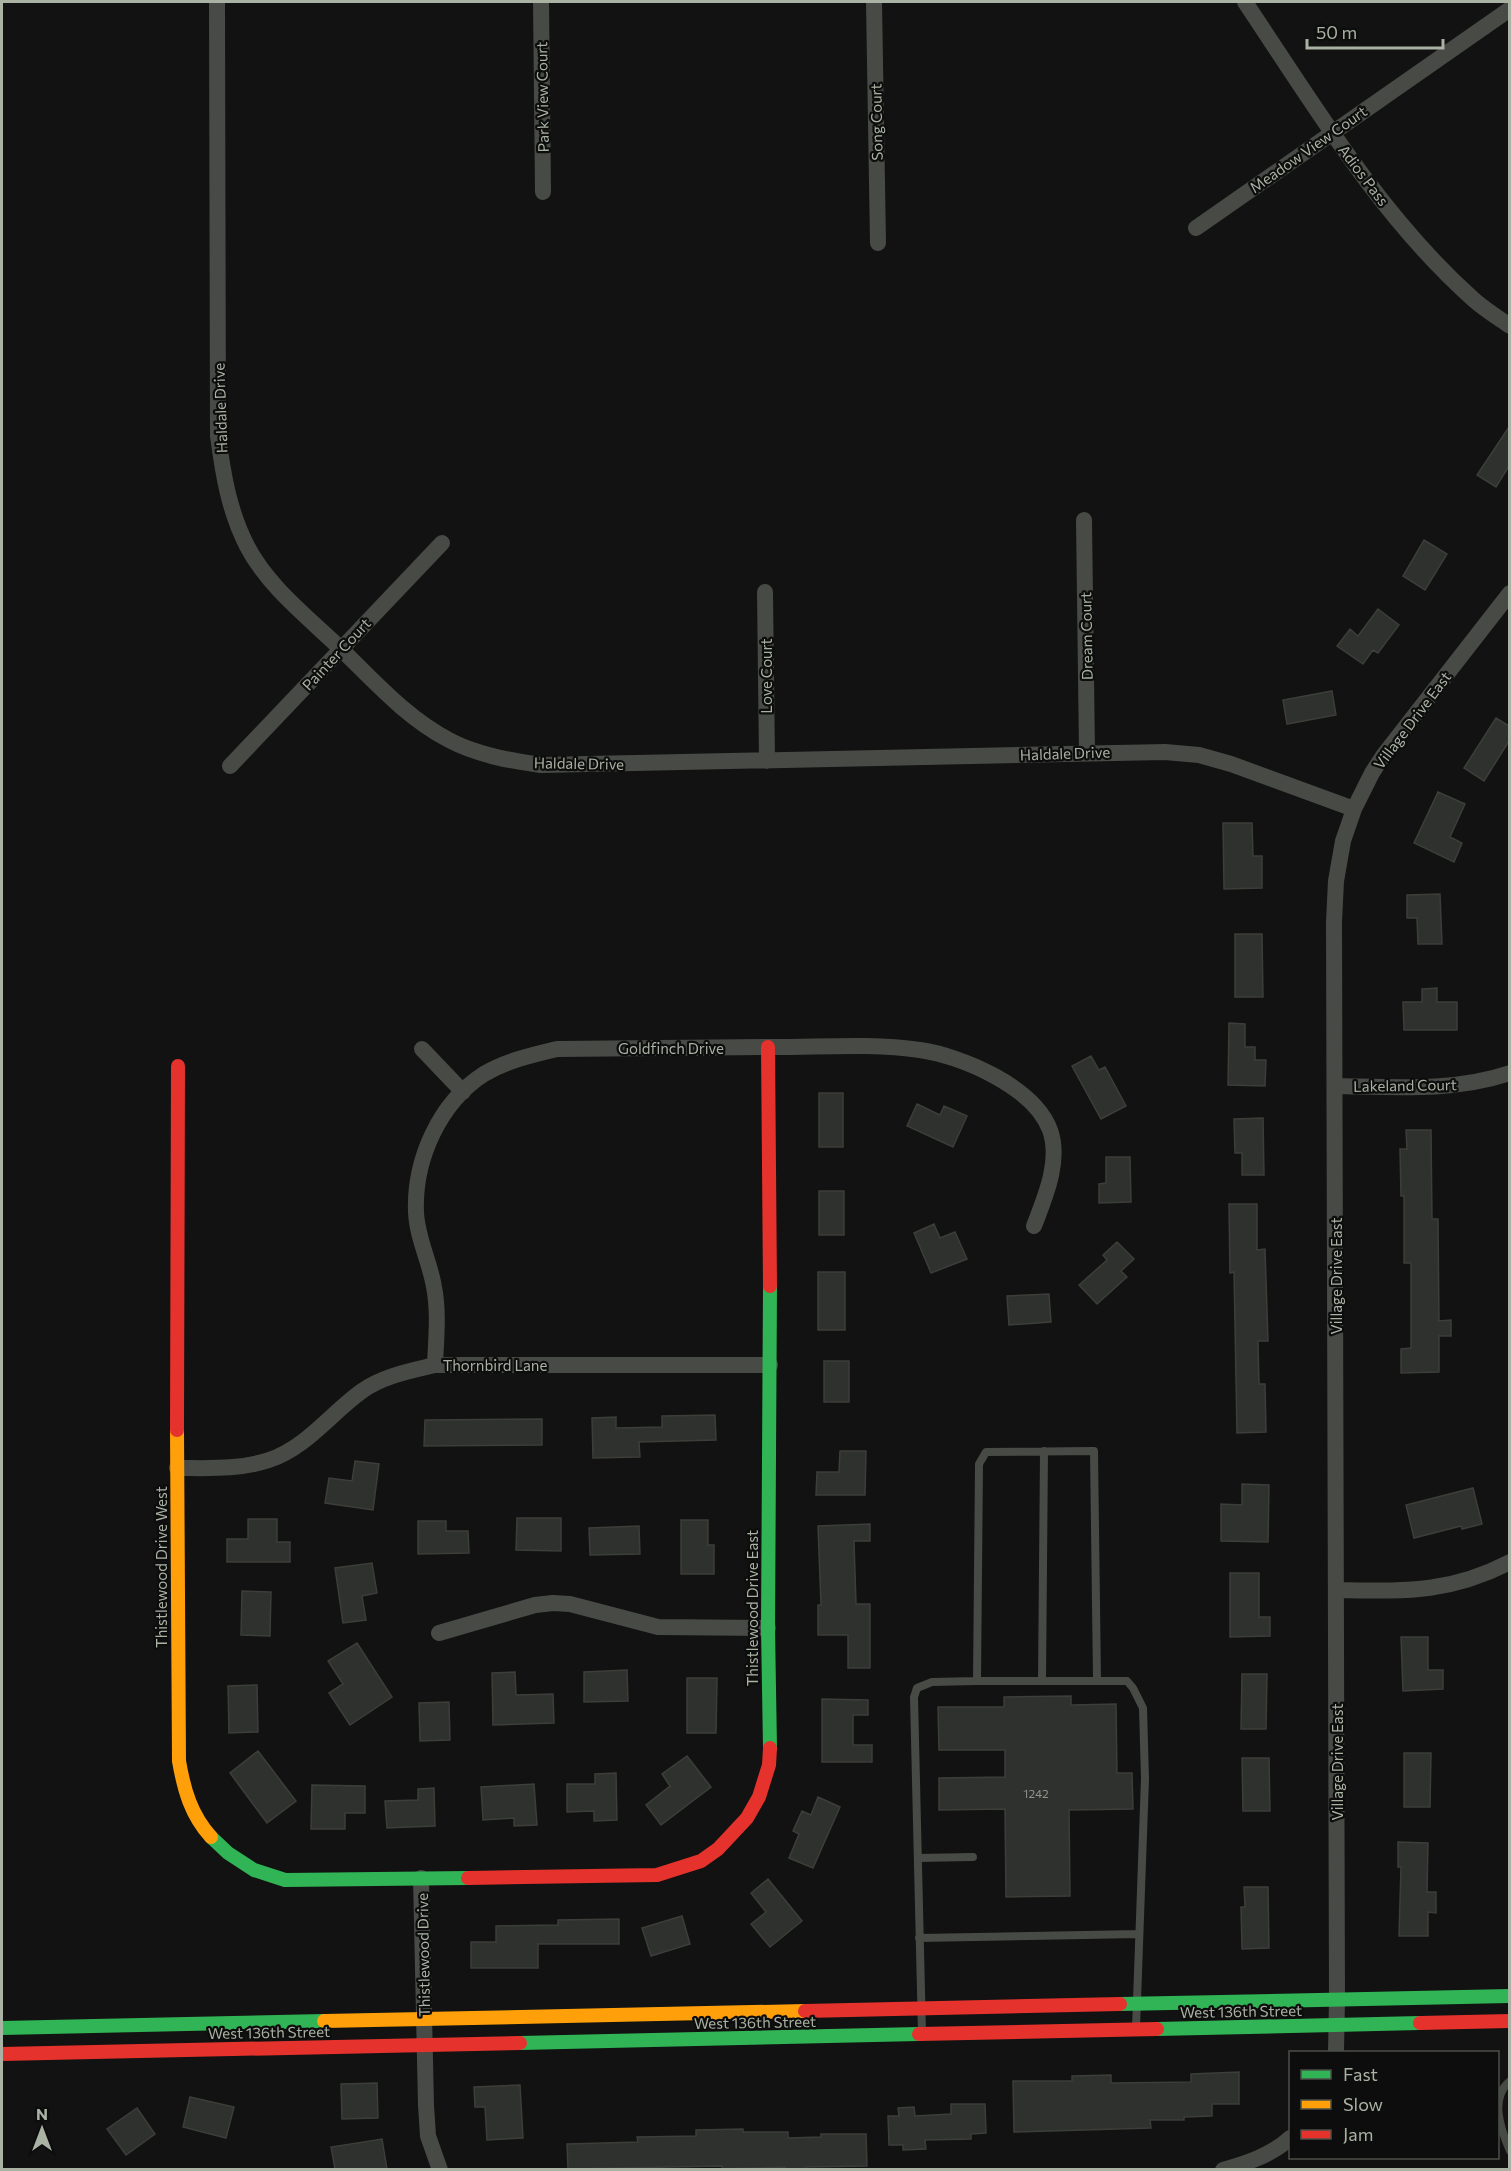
<svg xmlns="http://www.w3.org/2000/svg" width="1511" height="2171" font-family="Commissioner,sans-serif">
	<style>
		.building { fill: #2f312f; stroke: #3c3e3a; stroke-width: 1.5 }
		.lines { fill: none; stroke-linecap: round; stroke-linejoin: round }
		.lane { stroke: #484a46; stroke-width: 8 }
		.street { stroke: #484a46; stroke-width: 16 }
		.fast { stroke: #30b455; stroke-width: 14 }
		.slow { stroke: #ff9f0a; stroke-width: 14 }
		.jam { stroke: #e5322d; stroke-width: 14 }
		.labels { text-anchor: middle; dominant-baseline: central; stroke-width: 4.5; stroke-linejoin: round; paint-order: stroke }
		.number-label { font-size: 12px; fill: #8b9286 }
		.street-label { font-size: 15px; fill: #aab2a3; stroke: #0c0d0c }
	</style>
	<rect width="100%" height="100%" fill="#111211"/>
	<!-- building -->
	<path class="building" d="M1509,427v39l-13,21 -19,-12z
		M1424,540l23,14 -22,36 -22,-14z
		M1378,609l21,16 -21,28 -5,-3 -10,14 -26,-18 13,-17 8,7z
		M1332,691l4,24 -49,9 -4,-24z
		M1496,718l13,8v15l-25,40 -20,-13z
		M1438,792l27,12 -15,33 12,6 -8,19 -40,-19z
		M1223,823h29l1,33h9v32l-38,1z
		M1440,894l2,50h-24l-1,-26h-10v-23z
		M1235,934h27l1,63h-28z
		M1437,988v14h20v28h-53l-1,-28h19v-13z
		M1229,1023l16,1v23h10v13h11l-1,26 -37,-1z
		M1091,1056l8,14 6,-3 21,39 -25,13 -29,-53z
		M819,1093h24v54h-24z
		M917,1104l23,11 4,-9 23,10 -14,31 -46,-21z
		M1263,1118l1,57h-22v-22h-7l-1,-34z
		M1406,1130h25l1,89h6l1,102 12,-1v16h-12v36l-38,1v-24l10,-1v-85h-7v-67h-3l-1,-47h7z
		M1106,1157h24l1,45 -32,1v-19l7,-1z
		M819,1191h25v44h-25z
		M1229,1204h28v46l8,-1 3,92h-10l1,43h6l1,48 -29,1 -3,-161 -4,1z
		M934,1224l6,14 15,-6 12,27 -36,14 -17,-40z
		M1117,1242l17,17 -13,12 6,6 -30,27 -18,-19 28,-25 -4,-5z
		M818,1272h27v58h-27z
		M1049,1294l2,28 -42,3 -2,-29z
		M824,1361h25v41h-25z
		M715,1415l1,25 -77,2 1,15 -47,1 -1,-40 24,-1v11l46,-1v-11z
		M542,1419v26l-118,1 1,-26z
		M840,1451h26l-1,44h-49l1,-23h22z
		M355,1461l24,3 -6,46 -48,-7 4,-25 23,3z
		M1242,1484l27,1 -1,57 -47,-1v-37l21,1z
		M1473,1488l9,36 -20,5 -1,-3 -47,12 -8,-33z
		M517,1518h44v33l-45,-1z
		M248,1519h29v23h13v20h-63v-23h21z
		M681,1520h27v25h6v29h-33z
		M418,1521h28v10h22l1,22 -51,1z
		M870,1524v17h-16l2,63h14v64h-22v-33h-30v-30h3l-3,-79z
		M639,1526l1,28 -50,1 -1,-27z
		M372,1563l5,30 -15,3 4,24 -23,3 -8,-55z
		M1230,1573h29v44h11v19l-40,1z
		M242,1591l29,1 -1,44 -29,-1z
		M1401,1637h27v33h15v19l-40,2z
		M357,1643l35,54 -42,28 -21,-32 14,-9 -15,-23z
		M627,1670l1,31 -44,1v-30z
		M515,1672l1,23 37,-1 1,29 -61,2 -1,-52z
		M1242,1674h25l-1,55h-25z
		M687,1678h30l-1,55h-29z
		M257,1685l1,47 -29,1 -1,-47z
		M1071,1696v9l45,-1 1,69h15l1,36 -64,1 1,86 -64,1 -1,-88 -66,1v-32l66,-1v-27h-66l-1,-43h66v-10z
		M822,1699l46,1v15h-15v30h19v17h-50z
		M449,1702l1,38 -30,1 -1,-38z
		M258,1751l38,50 -29,22 -37,-50z
		M1404,1753h27l-1,54h-26z
		M687,1756l24,31 -50,38 -15,-20 24,-19 -8,-12z
		M1242,1758h27l1,53h-27z
		M616,1773l1,47 -23,1v-10l-27,1v-28h28v-10z
		M534,1784l3,41 -23,1v-8l-31,2 -2,-33z
		M312,1785l53,1v27h-20v16h-34z
		M434,1788l1,38 -48,2 -2,-27 33,-1v-11z
		M818,1797l22,10 -27,61 -24,-10 10,-24 -6,-3 9,-20 9,4z
		M1398,1842l30,1 -1,49h9v21l-8,-1v24h-29l2,-69h-3z
		M768,1879l34,42 -32,26 -19,-23 15,-12 -15,-19z
		M1244,1887h24l1,61 -27,1 -1,-42h4z
		M682,1916l8,28 -39,12 -9,-28z
		M619,1919v25h-81v24h-67v-26h25v-16l62,-1v-5z
		M1239,2072v32h-27v12l-28,1v3h-34l1,8 -137,4 -1,-51h59v-5l39,-1v8l80,-1v-8z
		M377,2083l1,35 -36,1 -1,-35z
		M520,2085l3,53 -36,2 -2,-33h-10l-1,-20z
		M190,2097l44,10 -8,31 -43,-11z
		M951,2104h34l1,29 -15,1v5l-46,1 1,9 -23,1v-5h-14l-1,-29h11l-1,-8 16,-1 1,9 36,-2z
		M137,2108l18,26 -29,21 -19,-26z
		M743,2129v3h45v6l33,-1v-3h45l1,32 -61,1v2h-21v-2l-63,2v-3l-154,3 -1,-25 71,-2 -1,-5 59,-1v-6z
		M382,2139l5,30h-52l-4,-22z"/>
	<g class="lines">
		<!-- lane -->
		<path class="lane" d="M977,1681l2,-217 7,-12 108,-1 3,229
			M1042,1681l2,-230
			M918,1858l55,-1
			M919,1938l220,-4
			M922,2033l-8,-336 3,-9 15,-6 45,-1h150l6,7 10,20 2,71 -9,249
			M1510,2081c-21,17 -9,49 0,70"/>
		<!-- street -->
		<path class="street" d="M217,2l1,434c5,38 11,75 29,110 21,41 62,72 95,104 34,33 65,68 107,90 28,15 62,21 92,25l624,-13 34,3 32,9 123,45
			M541,2l2,190
			M874,2l4,241
			M1245,2c69,103 134,213 228,297 11,10 24,18 37,27
			M1196,228l314,-219
			M1084,520l3,233
			M765,592l2,169
			M230,766l212,-223
			M422,1049l41,43
			M1335,1086c58,1 119,6 175,-13
			M435,1365c1,-25 4,-53 -1,-78 -4,-25 -17,-49 -18,-75 -2,-52 23,-109 68,-138 22,-13 48,-19 73,-25 72,-1 145,-1 218,-2 48,0 97,-4 145,3 42,6 114,37 130,80 11,31 -5,67 -16,96
			M177,1468c31,0 62,2 92,-8 37,-12 62,-47 93,-69 21,-15 48,-20 73,-26h335
			M1336,1590c67,1 112,4 174,-28
			M439,1633l96,-28 18,-2 17,1 88,23 110,1
			M421,1878l5,227 2,31 12,34
			M1336,2052l1,-53 -3,-1077 2,-41 7,-40 11,-32 18,-36 11,-17 127,-163
			M1223,2170c24,-7 49,-15 67,-32"/>
		<!-- fast -->
		<path class="fast" d="M770,1286l-2,342 2,120
			M211,1837l17,16 26,17 31,10 183,-2
			M1120,2004l390,-8
			M2,2028l322,-7
			M1157,2029l263,-6
			M520,2043l399,-9"/>
		<!-- slow -->
		<path class="slow" d="M177,1430l2,331c5,29 12,54 32,76
			M324,2021l481,-10"/>
		<!-- jam -->
		<path class="jam" d="M768,1047l2,239
			M177,1430l1,-364
			M468,1878l189,-3 44,-14 17,-12 29,-31 12,-21 10,-32 1,-17
			M805,2011l315,-7
			M1420,2023l90,-2
			M919,2034l238,-5
			M2,2054l518,-11"/>
	</g>
	<g class="labels">
		<!-- number labels -->
		<g class="number-label">
			<text x="1036" y="1793">1242</text>
		</g>
		<!-- street labels -->
		<g class="street-label">
			<text transform="translate(542 97) rotate(-91)">Park View Court</text>
			<text transform="translate(876 122) rotate(-91)">Song Court</text>
			<text transform="translate(1308 149) rotate(-35)">Meadow View Court</text>
			<text transform="translate(1364 175) rotate(53)">Adios Pass</text>
			<text transform="translate(220 408) rotate(-92)">Haldale Drive</text>
			<text transform="translate(1086 636) rotate(-91)">Dream Court</text>
			<text transform="translate(336 654) rotate(-47)">Painter Court</text>
			<text transform="translate(766 676) rotate(-90)">Love Court</text>
			<text transform="translate(1412 720) rotate(-53)">Village Drive East</text>
			<text transform="translate(1065 753) rotate(-2)">Haldale Drive</text>
			<text transform="translate(579 763) rotate(1)">Haldale Drive</text>
			<text x="671" y="1048">Goldfinch Drive</text>
			<text transform="translate(1405 1085) rotate(-1)">Lakeland Court</text>
			<text transform="translate(1336 1276) rotate(-90)">Village Drive East</text>
			<text x="495" y="1365">Thornbird Lane</text>
			<text transform="translate(161 1567) rotate(-90)">Thistlewood Drive West</text>
			<text transform="translate(752 1608) rotate(-90)">Thistlewood Drive East</text>
			<text transform="translate(1337 1762) rotate(-90)">Village Drive East</text>
			<text transform="translate(423 1955) rotate(-91)">Thistlewood Drive</text>
			<text transform="translate(1241 2011) rotate(-1)">West 136th Street</text>
			<text transform="translate(755 2022) rotate(-1)">West 136th Street</text>
			<text transform="translate(269 2032) rotate(-1)">West 136th Street</text>
		</g>
	</g>
	<!-- border -->
	<rect width="1511" height="2171" fill="none" stroke="#aab2a3" stroke-width="6"/>
	<!-- legend -->
	<rect x="1289" y="2051" width="210" height="108" fill="#0c0d0c" stroke="#4b4f48" stroke-width="1.5"/>
	<rect x="1301" y="2070" width="30" height="9" fill="#30b455" stroke="#4b4f48" stroke-width="1.5"/>
	<text x="1343" y="2081" font-size="18" fill="#aab2a3">Fast</text>
	<rect x="1301" y="2100" width="30" height="9" fill="#ff9f0a" stroke="#4b4f48" stroke-width="1.5"/>
	<text x="1343" y="2111" font-size="18" fill="#aab2a3">Slow</text>
	<rect x="1301" y="2130" width="30" height="9" fill="#e5322d" stroke="#4b4f48" stroke-width="1.5"/>
	<text x="1343" y="2141" font-size="18" fill="#aab2a3">Jam</text>
	<!-- north arrow -->
	<g transform="translate(42 2129)" stroke="#0c0d0c" stroke-width="4.5" paint-order="stroke">
	<path d="M0-4.5L10 22L0 15L-10 22Z" fill="#aab2a3"/>
	<text y="-9" font-size="16" font-weight="bold" text-anchor="middle" fill="#aab2a3">N</text>
	</g>
	<!-- scale -->
	<path d="M1307 39v9h136v-9" fill="none" stroke="#aab2a3" stroke-width="3"/>
	<text x="1316" y="39" font-size="18" fill="#aab2a3" stroke="#0c0d0c" stroke-width="4.5" paint-order="stroke">50 m</text>
</svg>
